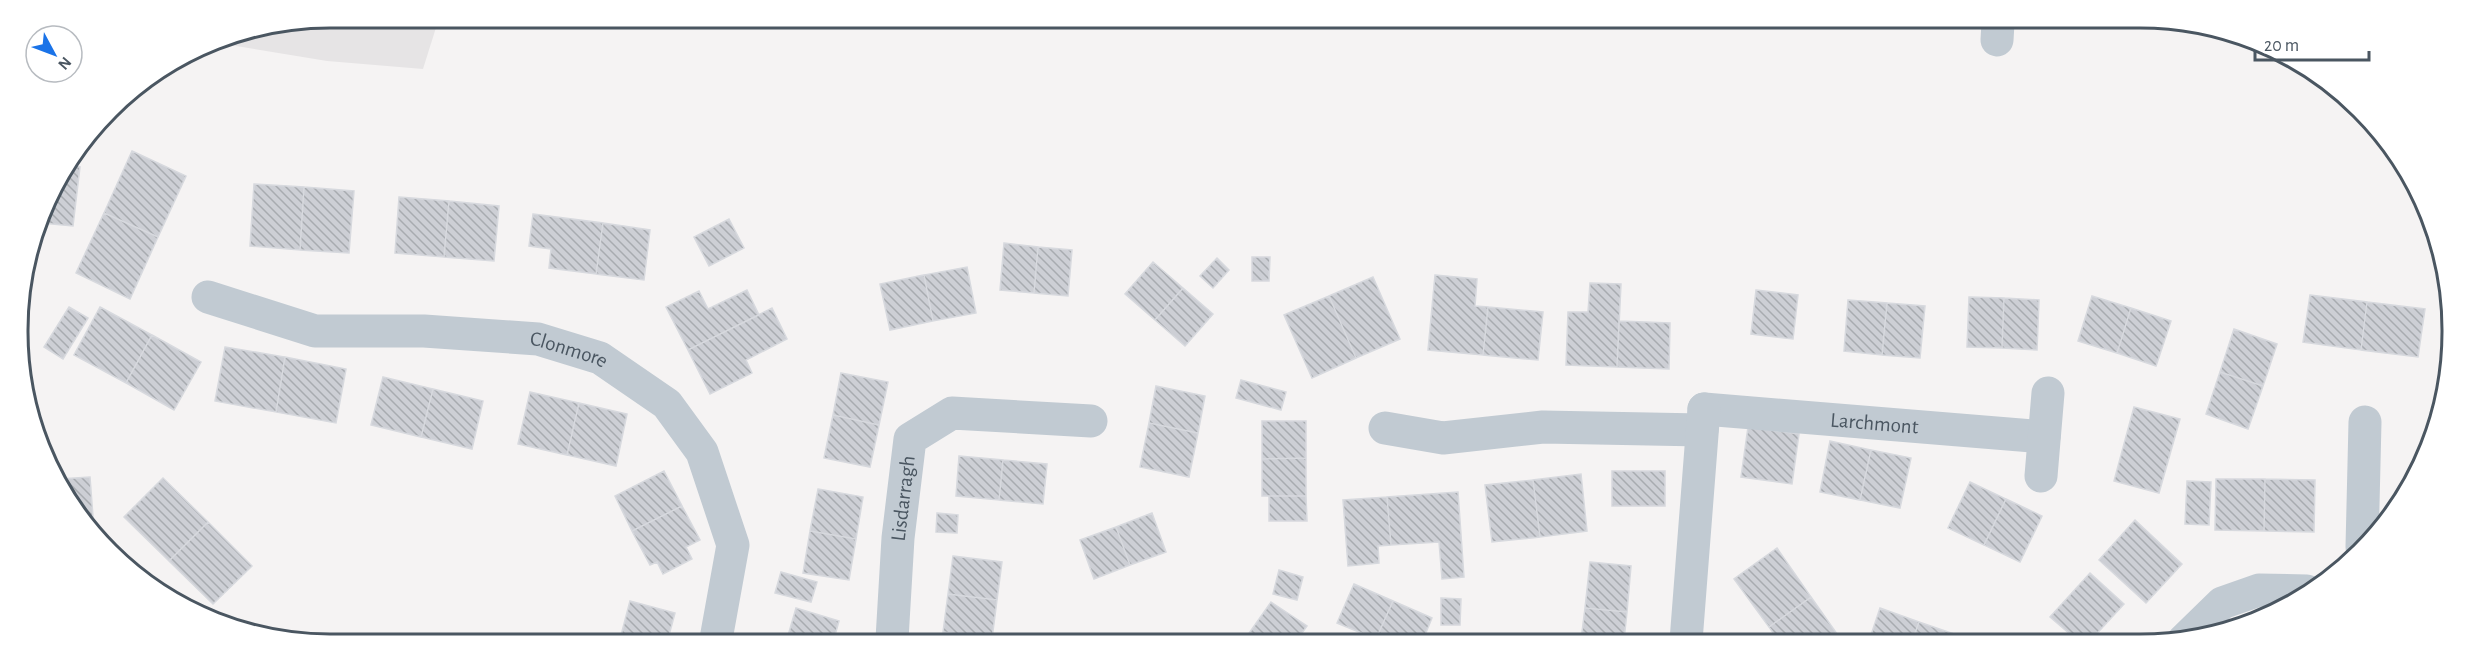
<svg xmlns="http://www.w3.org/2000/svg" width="2471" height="662" font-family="'Alegreya Sans',sans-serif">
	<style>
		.education { fill: #e6e4e5 }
		.building { fill: url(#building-back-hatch); stroke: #d7d9de; stroke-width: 1.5 }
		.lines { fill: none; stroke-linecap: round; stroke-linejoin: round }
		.minor { stroke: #c1cad2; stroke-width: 33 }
		.labels { text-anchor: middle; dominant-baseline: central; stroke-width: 4.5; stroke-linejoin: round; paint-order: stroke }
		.street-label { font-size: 21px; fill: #4a5661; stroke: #fff }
		.rim { fill: none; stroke: #4a5661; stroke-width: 3 }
	</style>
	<defs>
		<pattern id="building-back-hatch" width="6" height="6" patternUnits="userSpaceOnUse" patternTransform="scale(1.5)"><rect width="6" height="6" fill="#cdcfd5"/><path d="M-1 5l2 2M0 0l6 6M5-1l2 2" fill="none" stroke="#a8abb0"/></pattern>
	</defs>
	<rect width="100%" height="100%" fill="#f5f3f3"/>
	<!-- education -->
	<path class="education" d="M331,18h108l-16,51 -96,-8 -115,-19z"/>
	<!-- building -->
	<path class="building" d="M132,151l54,25 -28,61 -54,-24z
		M71,166l9,1 -7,59 -31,-3 8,-30z
		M254,184l50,3 -4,63 -50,-4z
		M304,187l50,4 -5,62 -49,-3z
		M399,197l50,4 -5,56 -49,-4z
		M449,201l50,5 -5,55 -50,-4z
		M104,213l54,24 -28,62 -54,-26z
		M533,214l70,9 -7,51 -47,-6 2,-19 -22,-3z
		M729,219l15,29 -35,18 -15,-29z
		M603,223l47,7 -6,50 -48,-6z
		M1004,243l34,4 -4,46 -34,-3z
		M1038,247l34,3 -4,46 -34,-3z
		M1252,257h18l-1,24h-17z
		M1217,258l12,12 -16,18 -13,-12z
		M1153,262l30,26 -28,32 -30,-26z
		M967,267l9,46 -43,8 -9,-46z
		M924,275l9,46 -43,9 -10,-46z
		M1435,275l42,4 -2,27 13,1 -5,48 -55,-5z
		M1373,277l27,62 -44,19 -27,-62z
		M1590,283l31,1 -4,83 -51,-2 2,-53h20z
		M1183,288l30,26 -28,32 -30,-26z
		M747,290l12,25 -71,35 -22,-43 33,-16 9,18z
		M1756,290l42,5 -5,44 -42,-5z
		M2310,295l57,7 -6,48 -58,-8z
		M1329,296l27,62 -44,20 -28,-63z
		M2092,296l39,12 -14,45 -39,-12z
		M1969,297l35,1 -2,50 -35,-1z
		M2004,298l35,2 -2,50 -35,-2z
		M1848,300l39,3 -5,52 -38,-4z
		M2367,302l58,7 -7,48 -57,-7z
		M1887,303l38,3 -5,52 -38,-3z
		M69,307l19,11 -25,41 -19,-12z
		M100,307l52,28 -26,48 -52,-28z
		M1488,307l55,5 -5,48 -55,-5z
		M772,308l15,31 -41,21 6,13 -42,21 -22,-44z
		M2131,308l40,13 -15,45 -39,-13z
		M1619,321l51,2 -1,46 -52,-2z
		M2234,329l43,15 -14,42 -43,-14z
		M152,335l49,27 -27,48 -48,-27z
		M225,347l60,10 -9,55 -61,-11z
		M285,357l61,12 -10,54 -60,-11z
		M2220,372l43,14 -15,43 -42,-15z
		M841,373l47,9 -9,43 -46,-10z
		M383,377l50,12 -12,48 -50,-12z
		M1241,380l45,12 -5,18 -45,-12z
		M1156,386l49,10 -7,37 -49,-10z
		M433,389l50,12 -11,48 -51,-12z
		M530,392l49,11 -12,52 -49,-11z
		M579,403l48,11 -11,52 -49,-11z
		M2134,407l46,12 -21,74 -45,-12z
		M833,415l46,10 -9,42 -46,-9z
		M1262,421h44v37l-44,1z
		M1149,423l49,10 -9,44 -49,-10z
		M1748,427l51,7 -7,50 -51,-7z
		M1830,441l41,9 -11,50 -40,-8z
		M1871,450l40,8 -11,50 -40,-8z
		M959,456l44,4 -4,40 -43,-4z
		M1306,458v38h-44v-37z
		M1003,460l44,4 -4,40 -44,-4z
		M664,471l18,35 -50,25 -17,-35z
		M1612,471h53v35h-53z
		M1581,474l6,57 -47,6 -7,-57z
		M90,477l4,53h-1l-10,-8 -23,-43z
		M163,478l45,44 -39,39 -45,-44z
		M2216,479h49l-1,52 -49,-1z
		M2265,479l50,1 -1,52 -50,-1z
		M1533,480l7,57 -48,5 -7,-57z
		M2187,481l24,1 -2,43 -24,-1z
		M1970,482l36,17 -22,46 -36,-17z
		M818,489l45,8 -7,42 -46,-8z
		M1458,492l6,85 -22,2 -3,-37 -48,3 -4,-48z
		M1269,496h37l1,25h-38z
		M1387,497l4,48 -13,1 1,17 -31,3 -5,-66z
		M2006,499l36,17 -22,46 -36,-17z
		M682,506l18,34 -14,7 6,12 -29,15 -6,-12 -7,3 -18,-34z
		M937,513l21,2 -1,18 -21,-1z
		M1152,513l14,39 -36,13 -14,-38z
		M2135,520l47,44 -36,39 -47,-43z
		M208,522l44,44 -39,38 -44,-43z
		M1116,527l14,38 -36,14 -14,-39z
		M810,531l46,8 -7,41 -46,-7z
		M1777,548l34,49 -42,30 -35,-48z
		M953,556l49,6 -5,38 -49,-6z
		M1590,562l41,4 -4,46 -42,-4z
		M1279,570l24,7 -6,23 -24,-6z
		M781,572l36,10 -6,20 -36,-9z
		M2090,573l34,31 -34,37h-12l-28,-24z
		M1354,584l39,17 -17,38 -39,-16z
		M948,594l49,6 -5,39 -49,-7z
		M1811,597l31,44h-63l-10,-14z
		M1441,598l20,1 -1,26h-19z
		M630,601l45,12 -7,26h-48z
		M1393,601l39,17 -9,22 -47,-1z
		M1271,602l36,24 -10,14h-44l-6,-4z
		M796,608l43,13 -5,18h-47z
		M1585,608l42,4 -3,28h-43z
		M1880,608l39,14 -7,19h-43z
		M1919,622l38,13 -2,6h-43z
		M1025,635l14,4h-15z"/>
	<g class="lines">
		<!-- minor -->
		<g class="minor">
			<path d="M1997,40l1,-17"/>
			<path id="s1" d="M208,297l107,34h109l114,8 62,19 67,46 35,48 31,93 -17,94"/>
			<path id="s2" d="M1704,409l340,28"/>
			<path d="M1385,428l58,10 100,-11 159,3"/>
			<path d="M2041,476l7,-83"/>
			<path d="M2362,547l3,-125"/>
			<path id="s3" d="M892,639l6,-101 12,-99 42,-26 139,8"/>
			<path d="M1686,641l18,-232"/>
			<path d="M2183,641l39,-38 37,-13 48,1"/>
		</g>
	</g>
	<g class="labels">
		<!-- street labels -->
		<g class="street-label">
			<text stroke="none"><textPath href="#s1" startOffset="368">Clonmore</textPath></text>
			<text stroke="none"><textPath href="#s2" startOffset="171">Larchmont</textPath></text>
			<text stroke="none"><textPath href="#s3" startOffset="141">Lisdarragh</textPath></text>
		</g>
	</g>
	<!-- crop -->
	<path d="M0 0H2471V662H0ZM330 28H2140A302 302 0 0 1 2442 330V332A302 302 0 0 1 2140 634H330A302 302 0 0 1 28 332V330A302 302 0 0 1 330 28Z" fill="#fff" fill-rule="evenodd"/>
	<path class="rim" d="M330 28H2140A302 302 0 0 1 2442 330V332A302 302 0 0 1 2140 634H330A302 302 0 0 1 28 332V330A302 302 0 0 1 330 28Z"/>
	<!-- north arrow -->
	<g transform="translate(54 54) rotate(131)"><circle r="28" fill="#ffffff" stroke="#b7bbc0" stroke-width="1.5"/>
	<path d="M0-4.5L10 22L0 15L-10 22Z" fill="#1a73e8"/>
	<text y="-9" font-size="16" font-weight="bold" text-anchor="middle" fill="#4a5661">N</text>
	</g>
	<!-- scale -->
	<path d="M2255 51v9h114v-9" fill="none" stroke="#4a5661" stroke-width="3"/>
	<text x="2264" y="51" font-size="18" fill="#4a5661" stroke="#ffffff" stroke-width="4.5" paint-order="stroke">20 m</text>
</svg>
